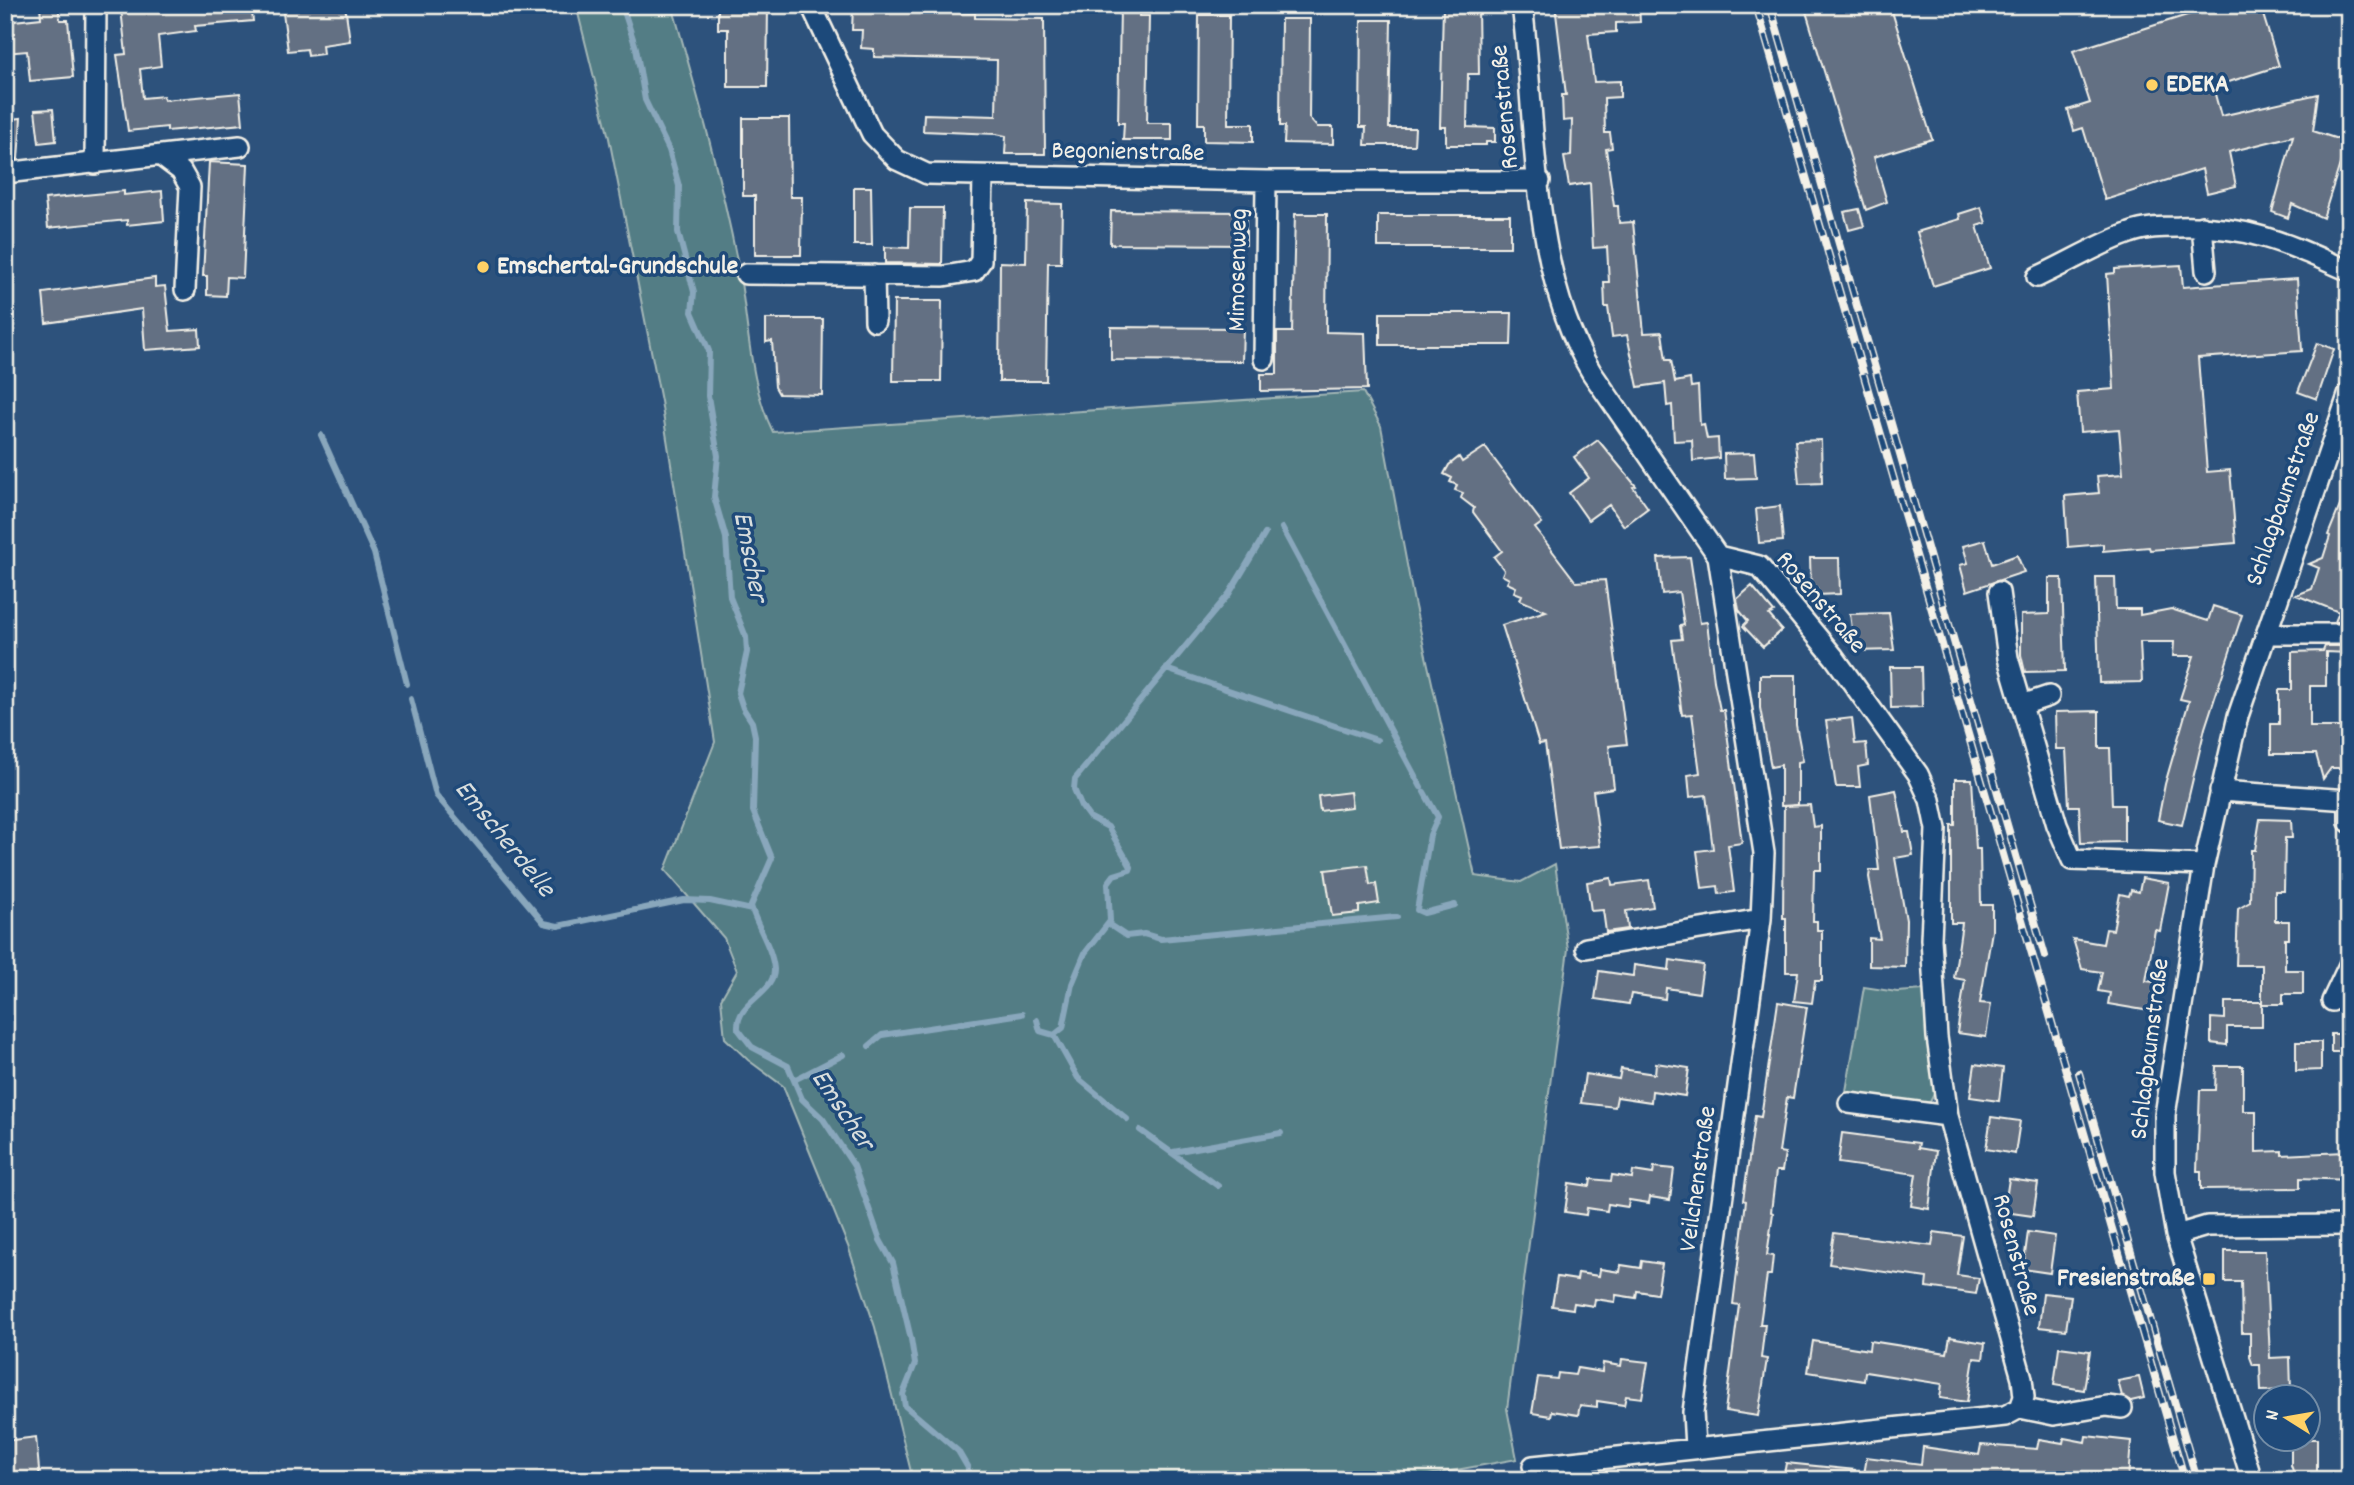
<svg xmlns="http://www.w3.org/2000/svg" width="2354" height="1485" font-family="Dekko,sans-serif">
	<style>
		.green { fill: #537d85; stroke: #a4b7b6; stroke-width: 2 }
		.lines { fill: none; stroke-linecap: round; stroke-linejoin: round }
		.stream { stroke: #89a7bc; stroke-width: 6 }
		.building { fill: #647083; stroke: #f4f1e8; stroke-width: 2 }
		.street-casing { stroke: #f4f1e8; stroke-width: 24 }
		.street { stroke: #1f4a7a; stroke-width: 19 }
		.rail-casing { stroke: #f4f1e8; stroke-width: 8 }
		.rail { stroke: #1f4a7a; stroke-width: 5; stroke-dasharray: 16; stroke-linecap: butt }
		.poi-dot { fill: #ffd166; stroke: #1f4a7a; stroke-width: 2.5 }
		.labels { text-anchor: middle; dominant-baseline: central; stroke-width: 7; stroke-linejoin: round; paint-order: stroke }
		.poi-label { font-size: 26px; font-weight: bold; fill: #f4f1e8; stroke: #1f4a7a; text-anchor: start }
		.street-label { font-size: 26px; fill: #f4f1e8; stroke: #1f4a7a }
		.water-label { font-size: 28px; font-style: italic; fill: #d9dedd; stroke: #1f4a7a }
	</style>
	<rect width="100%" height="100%" fill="#2d527c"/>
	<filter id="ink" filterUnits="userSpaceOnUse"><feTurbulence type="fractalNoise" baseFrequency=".0143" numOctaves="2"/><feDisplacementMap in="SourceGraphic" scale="14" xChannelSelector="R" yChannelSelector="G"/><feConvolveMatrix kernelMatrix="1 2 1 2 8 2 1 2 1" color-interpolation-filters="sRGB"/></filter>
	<g filter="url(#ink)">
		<!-- green -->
		<path class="green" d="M576,5h96c25,88 50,176 67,266 10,54 10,112 34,161l590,-40 18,34 33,176 61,274 46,6 34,-18 13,85 -61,460 10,50 -116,21h-488l-38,-153 -27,-81 -65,-160 -35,-26 -23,-22 -4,-39 16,-28 -13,-33 -59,-68 50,-128 -54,-341 -52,-263z
			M1864,987l33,5 27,-2 11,102 -5,10 -14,5 -71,-10z"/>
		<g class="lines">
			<!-- stream -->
			<path class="stream" d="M622,5l14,43 9,52 24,50 10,36 -1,46 16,60 -2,20 17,39 -1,45 10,60 -4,41 12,41 4,59 16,40 1,15 -9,41 5,15 9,14 3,14 -2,75 19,47 -21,48c6,21 21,41 23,63 1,25 -38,32 -36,60l14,18 36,19 14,33 21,20 31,47 26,74 13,23 18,76 4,25 -12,30 2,12 53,45 10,17v12
				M321,435l53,118 33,131
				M1282,528l139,259
				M1166,669l211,71
				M411,699l25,96 108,128 14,3 126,-26 26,1 42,9
				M1424,792l14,25 -8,18 -13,75 7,3 31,-8
				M1108,924l18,12 18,-2 17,5 236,-22
				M1037,1020l3,11 14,4 9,-7 9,-44 13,-31 25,-32 -2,-38 6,-8 16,-5 1,-3 -23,-40 -19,-10 -8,-11 -7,-17 1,-10 154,-185 36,-60
				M1054,1035l24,43 49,41
				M869,1046l13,-11 140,-21
				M794,1080l49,-25
				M1140,1130l78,56
				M1173,1152l108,-19"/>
		</g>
		<!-- building -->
		<path class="building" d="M40,5h18l2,15h8l5,57 -43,4 -3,-30 -22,2v-31l36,-4z
			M156,5h95l2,16 -58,5 1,5 -38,5 3,30 -21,3 3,29 20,-2 1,4 76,-7 3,31 -76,7v-4l-39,4 -11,-76 9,-1 -5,-45z
			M282,5h63l5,36 -28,4 1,9 -15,2 -1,-7 -19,2z
			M718,5l50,1 -1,81h-39v-58h-10z
			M1451,5h27l1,69h-11l-1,53 28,1v14h-9v3h-40v-18h-6l3,-120z
			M1555,5l84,1 1,16 -24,1v9l-28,2 6,48 26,-1v16l-16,1 1,35h5l2,15 -6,1 8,57h4l1,17 14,-1 11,111 18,-1 4,28h5l4,22 15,-3 1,8 7,-1 2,39 4,-1 3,15 11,-1 1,20 -26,3 -1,-21 -18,1 -2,-36 -5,1 -2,-23 -27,4 -11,-52 -15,2 -4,-30h-3l-1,-25h5l-2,-35 -14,1 -3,-65 -21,3 -5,-29 7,-1 1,-36 -9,1 -1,-26h4z
			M1804,5h86l42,134 -58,18 13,45 -21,8z
			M2219,5h41l19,61 -66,21 8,29 97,-22 -5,37 34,11 -24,76 -31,-14 -4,14 -16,-6 21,-76 -64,16 7,34 -29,7 -5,-24 -97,31 -22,-72 -9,3 -6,-21 22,-7 -17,-52z
			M853,6l22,1v4l100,2v5l69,1 1,135h-40l1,-18 -10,-2 -73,-3 1,-17 72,2 1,-56 -123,-3v-8l-13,-1 1,-18h-10z
			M1120,7h19v9h10l-2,107h25v17h-49l1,-17h-6z
			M1199,15h30l-1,109h25v18l-49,-1v-17h-6z
			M1281,19h29l-1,99 8,9h16v17l-49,-1 1,-17h-5z
			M1361,20h30l-2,108h26l-1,17h-49l1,-18h-6z
			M53,109l3,32 -17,2 -4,-33z
			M21,118l-3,41 -13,2v-41z
			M743,118h46l1,79h12l-1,58h-46v-59h-12z
			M209,162l39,2 -5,114 -16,-1 -1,19 -19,-1v-19h-4z
			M854,187h17l1,58h-18z
			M124,191v4l38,-4 2,30 -37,4v-5l-79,8 -3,-29z
			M1027,203l35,1 -1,59h-13l-2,118h-47l1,-119 26,1z
			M1981,207l5,16 -9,3 13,42 -57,18 -16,-54 43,-13 -1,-5z
			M910,208h33l-1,56 -57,-1v-16l24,1z
			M1859,209l5,17 -15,4 -5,-18z
			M1111,211l135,1v33l-136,-1z
			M1295,214h32l-1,118 39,1 2,56 -106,2v-17h16v-42h15z
			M1378,215h132v32h-132z
			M2181,265l2,22 114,-8 5,72 -104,7 9,114 23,-2 6,73 -86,7 -1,-3 -46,4v-7l-35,3 -3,-51 34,-3 -2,-17 26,-2 -4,-45 -39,3 -3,-40 37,-3 -7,-115 8,-1v-4z
			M155,278v9l10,-1 5,45 29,-2 1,17 -55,4 -3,-41 -96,14 -3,-30z
			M894,301h48l-1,80h-48z
			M1380,313h132l-1,32h-131z
			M766,319h57l-1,76 -43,-1 -4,-7 -3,-46 -6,1z
			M1111,327l132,1 -1,33 -131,-1z
			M2317,343l17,6 -17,50 -19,-7z
			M1598,440l38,46 -3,1 15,21 -24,18 -15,-21 -21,15 -19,-27 20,-15 -15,-21z
			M1821,440l1,43 -23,1 -4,-43z
			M1485,447l57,76 -7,5 41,54 29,-2 22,164 -18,2 5,42 -21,3 7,55 -41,3 -14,-106 -6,1 -37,-119 44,-14 -26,-11 2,-5 -8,-3 2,-5 -9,-4 2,-4 -7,-4 2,-5 -10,-13 8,-6 -29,-39 1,-4 -13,-10 2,-5 -8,-3 2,-5 -7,-3 2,-4 -8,-4 5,-9 10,-8 3,5z
			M1754,453l2,25 -31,1 -1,-25z
			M2346,491l3,85 -5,12 5,1v33h-14l4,-10 -43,-17 16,-6 7,-21 -10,-4 14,-6 7,-22 -2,-1z
			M1780,506l3,35 -24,2 -3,-34z
			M1985,540l7,24 25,-9 7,17 -57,19 -7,-26 8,-2 -5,-17z
			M1690,557l10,66 7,-1 7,59 6,29h4l18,133 -14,2 6,47 -15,2 -1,-8 -16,2 -5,-37 16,-2 -7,-54 -16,2 -2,-22 12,-2 -8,-59 -10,1 -10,-75 10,-1 -2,-13 4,-1 -5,-33 -17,2 -4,-36z
			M1810,558h29l1,36 -23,1v-6h-6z
			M2096,577h19l1,32h24v6l31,-6 37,12 5,-15 29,9 -37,113 -23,97 -24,-5 7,-36 24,-83 -9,-2 14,-43h-21l1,-14h-34l2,40 -43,1z
			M2049,578h13l3,93 -40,1 -4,-17v-40l28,-1z
			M1752,586l22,26 -5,3 13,15 -19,17 -20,-21 5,-5 -9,-11 -2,-11z
			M1889,613l5,37 -39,1 -5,-37z
			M2325,646h24v7l-23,-1v34h-16v41h39v41h-18l-8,11 -7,-25h-45v-30h8v-34h13v-38l31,-1z
			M1890,667h31l1,40 -31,1z
			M1760,675h36v50l7,36 -5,1v43l-17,1v-41l-10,2 -11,-59z
			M2099,711v37h11l2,57h12v37l-43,1 -2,-37h-10l-3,-57h-10l-1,-37z
			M1852,718l3,26 11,-1 2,22 -10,2 2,20h-24l-10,-66z
			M1955,779h17l4,70h4l1,56h11v26l-12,72 11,1 -5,33 -29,-4 8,-53 -11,-2 8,-55h-11v-98h4z
			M1896,790l8,42h5l4,23 -18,3 11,62 -1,47 -36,-1v-28l11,1 -11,-62 1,-7h9l-9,-75z
			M1350,792l2,15 -32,4 -2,-15z
			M1810,805l3,22 8,-1v44h-7l-1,51h4v9h5v51h-7l-3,22 -18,-2 4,-29h-12v-54h-3l1,-112z
			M2260,819l31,1 1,18h-7l-1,53h-9v30h14v18h-4v31h18v24h-20v10h-21v23h-35v18l-16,-2v-25l14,1v-17h37v-37h-26l2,-56 12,-7 1,-52h4z
			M1367,865l3,20 6,-1 3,19 -20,3v7l-27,3 -7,-46z
			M1611,878l1,7 37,-5 4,27 -27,4 2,18 -22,3 -3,-22 -12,1 -4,-29z
			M2142,878l27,5 -9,48 -5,-1 -9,51 9,1 -5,29 -42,-7 2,-11 -12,-2 4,-19 -20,-3 -9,-30 30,5 3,-15 7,1 7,-36 9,2 2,-6 8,2z
			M1670,960l33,5 -4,28 -33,-5 -1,11 -34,-5 -2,10 -34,-5 4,-28 34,5 1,-11 35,5z
			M1778,1002l29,5 -14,91 -6,-1 -8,55 6,1 -3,18h-6l-5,41 2,1 -6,42 6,1 -2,19h-4l-7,49h5l-4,34 6,1 -9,57 -33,-5 14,-106 -6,-1 13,-103 -3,-1 12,-84 6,1z
			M2331,1034h18v18h-18z
			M2296,1042h25v28l-25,1z
			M1656,1063l33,5 -4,28 -33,-5 -1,11 -34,-5 -2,10 -34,-4 4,-29 34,5 2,-10 34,5z
			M1975,1064l28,4 -4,33 -29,-4z
			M2216,1066h27v45h13v41l26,-1v4l63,-3 4,2v26l-49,-2v10l-99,1v-18h-4l3,-81h15z
			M1991,1117l29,4 -5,33 -29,-5z
			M1842,1133l77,10 -1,5 18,3 -7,58 -18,-3 5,-32 -78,-11z
			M1654,1167l20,2 -4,31 -20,-3 -1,6 -20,-3 -1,7 -20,-3 -1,7 -20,-3 -1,7 -21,-3 4,-29 21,3 1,-7 20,2 1,-6 20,3 1,-7 20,3z
			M2009,1179l29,4 -5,33 -29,-4z
			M1934,1232l29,4 -6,39 22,3 -3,16 -50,-7 1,-9 -98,-14 5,-31 98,13z
			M2028,1232l27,4 -5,37 -27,-4z
			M2225,1251h40l5,107 20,-1 1,33 -30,1 -1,-26h-7l-3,-8v-24h-8l-1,-51h-16z
			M1642,1261l20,3 -5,30 -20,-3 -1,7 -20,-3 -1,7 -20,-3 -1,7 -20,-3 -1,6 -21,-3 5,-29 20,3 1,-7 21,3 1,-7 20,3 1,-7 20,3z
			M2043,1293l28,3 -5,34 -27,-3z
			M1950,1337l35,6 -2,16 -9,-1 -7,44 -27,-4 2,-14 -77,-12 -1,9 -56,-9 5,-31 56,9 1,-9 77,12z
			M2059,1347l31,4 -6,39 -30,-5z
			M1622,1359l26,3 -6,36 -16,-2 -2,9 -27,-4v6l-17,-2 -2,10 -26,-4 -1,5 -19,-3 6,-36 19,2 1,-6 17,2 2,-7 25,4 1,-9 18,3z
			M2139,1377l5,21 -13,3 -9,-5 -4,-15z
			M2086,1436l45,5 -3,39 -56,-5 -1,5h-14l-42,-6 -1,6h-151l4,-23 54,7 2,-17 56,8 2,-10 56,4 2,-10 24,4 1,-5 21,4z
			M36,1437l4,43h-35v-39z
			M2291,1439h26v41h-21l-5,-15z
			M1786,1463l69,7 -1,10h-71z"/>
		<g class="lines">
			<defs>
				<path id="street" d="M811,5l61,129 25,26 30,14 339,7h274
					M1522,5c15,117 7,265 70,368l126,183 46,297 -3,66 -68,493 2,35
					M161,156l20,15 9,16 -5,103
					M95,164l1,-159
					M5,173l235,-27
					M2202,226l4,45
					M746,274l198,2 30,-5 7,-10 2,-84
					M874,275l1,46
					M2037,277c31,-14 61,-33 93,-44 15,-6 33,-6 48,-6 70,-2 108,16 171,44
					M1264,359l2,-178
					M1718,556l41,10 75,91 84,117 12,26 6,29 -5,110 6,98 11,79 74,262 2,19 -4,11
					M1999,592l9,66 49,167 15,35 132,5
					M2266,634h83
					M2022,705l27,-9
					M2220,791l129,9v22
					M1586,948l175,-29
					M2332,1001l17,-36
					M1849,1103l99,13
					M2176,1235l31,-9 142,-1
					M1533,1466l472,-50 15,-8 34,7 53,-9 15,2
					M2252,1480l-76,-245 -11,-63v-57l39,-250 34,-149 111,-323"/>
			</defs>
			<!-- street casing -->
			<use href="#street" class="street-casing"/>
			<!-- street -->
			<use href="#street" class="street"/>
			<defs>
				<path id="rail" d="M1756,5l429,1475
					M1770,5l275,951
					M2079,1073l118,407"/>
			</defs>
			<!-- rail casing -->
			<use href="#rail" class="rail-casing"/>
			<!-- rail -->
			<use href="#rail" class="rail"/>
		</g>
	</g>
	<!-- markers -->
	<g class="poi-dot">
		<circle cx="2152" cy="85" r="7"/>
		<circle cx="483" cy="267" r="7"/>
		<rect x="2202" y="1272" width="14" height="14" rx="3.5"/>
	</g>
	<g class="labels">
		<!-- poi labels -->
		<g class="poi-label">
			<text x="2166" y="85">EDEKA</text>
			<text x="497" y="267">Emschertal-Grundschule</text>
			<text x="2195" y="1279" text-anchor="end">Fresienstraße</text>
		</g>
		<!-- street labels -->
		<g class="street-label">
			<text transform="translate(1506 107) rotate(-95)">Rosenstraße</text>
			<text transform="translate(1128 153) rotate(1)">Begonienstraße</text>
			<text transform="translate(1239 270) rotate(-89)">Mimosenweg</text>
			<text transform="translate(2284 499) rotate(-71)">Schlagbaumstraße</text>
			<text transform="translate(1820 603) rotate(50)">Rosenstraße</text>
			<text transform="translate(2151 1049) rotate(-83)">Schlagbaumstraße</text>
			<text transform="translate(1699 1179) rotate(-82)">Veilchenstraße</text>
			<text transform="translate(2015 1255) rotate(75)">Rosenstraße</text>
		</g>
		<!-- water labels -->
		<g class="water-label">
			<text transform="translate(748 557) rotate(79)">Emscher</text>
			<text transform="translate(503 840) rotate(51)">Emscherdelle</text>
			<text transform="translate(841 1111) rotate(56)">Emscher</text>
		</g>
	</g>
	<!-- margin -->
	<rect width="2354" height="1485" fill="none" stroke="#1f4a7a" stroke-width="28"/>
	<rect x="14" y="14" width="2326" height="1457" fill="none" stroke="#f4f1e8" stroke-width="2.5" filter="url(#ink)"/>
	<!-- north arrow -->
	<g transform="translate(2287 1418) rotate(281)"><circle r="33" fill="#1f4a7a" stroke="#748da6" stroke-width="2"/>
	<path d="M0-5L12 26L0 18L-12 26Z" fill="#ffd166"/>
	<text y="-10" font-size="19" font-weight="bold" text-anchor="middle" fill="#f4f1e8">N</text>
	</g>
</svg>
